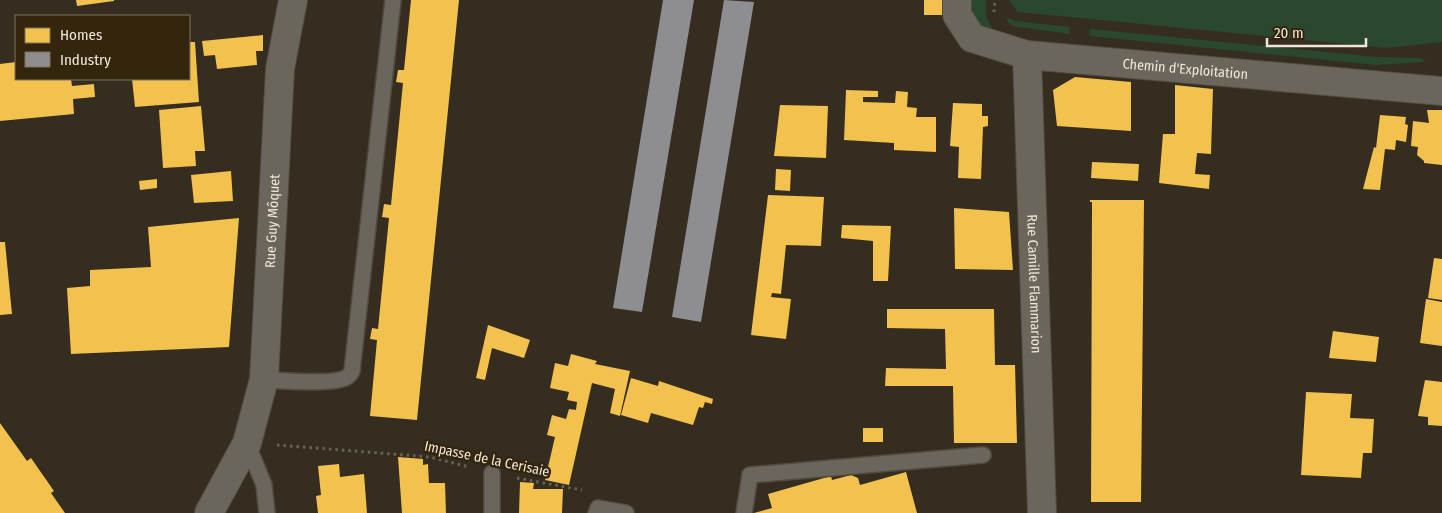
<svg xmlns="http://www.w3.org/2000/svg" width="1442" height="513" font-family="'Fira Sans Condensed',sans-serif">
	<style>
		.green { fill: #2a4730 }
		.homes { fill: #f2c14e }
		.industry { fill: #8d8d92 }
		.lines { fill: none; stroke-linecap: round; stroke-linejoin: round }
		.lane-casing { stroke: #524b40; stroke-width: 18 }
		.street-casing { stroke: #524b40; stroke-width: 30 }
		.path { stroke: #686359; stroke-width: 3; stroke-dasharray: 2.5 4; stroke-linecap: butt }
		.lane { stroke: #6b665c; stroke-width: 15 }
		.street { stroke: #6b665c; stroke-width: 28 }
		.labels { text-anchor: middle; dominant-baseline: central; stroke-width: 5; stroke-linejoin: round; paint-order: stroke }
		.street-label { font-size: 14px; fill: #efe6d8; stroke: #33260d }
	</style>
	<rect width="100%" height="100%" fill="#352d1f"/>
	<!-- green -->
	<path class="green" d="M966,0h20v16l8,18c-17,-9 -20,-18 -28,-34z
		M1009,0h433v42l-55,6 -369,-36z
		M1002,8l4,9 9,4 55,6 -1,7 -56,-8 -5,-4z
		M1090,29l287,28 43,1 6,4 -50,3 -286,-29z"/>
	<!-- homes -->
	<path class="homes" d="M76,0h38v1l-37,5z
		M411,0h48l-42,420 -47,-4 7,-76 -7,-1 2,-11 6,1 11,-111 -7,-1 2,-13 7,1 12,-122 -7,-1 2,-12h6z
		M924,0h19v15h-19z
		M263,35v16h-7l1,14 -40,4 -2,-14 -11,1 -2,-15z
		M189,42h6l4,60 -64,5 -3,-28h57z
		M16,62v17h55l1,7 22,-2 1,13 -22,2 1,15 -74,7v-57z
		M1075,77l56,5v49l-74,-5 -4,-36z
		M1175,85l38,4 -2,65 -14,-1 -2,21 15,1 -1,14 -50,-6 4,-49h12z
		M846,90l32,1v6h-15v5l32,1 1,-12 12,1 -1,15 10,1 -1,9h20v35l-42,-2v-7l-50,-3z
		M953,103l29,1v12h6v10l-5,1 -2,52 -23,-1 1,-31 -9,-1z
		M780,105l48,1 -2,52 -52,-2z
		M201,106l4,45h-10l1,15 -33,2 -4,-58z
		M1427,110h15v55l-18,-2v-2l-7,-6 1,-8 -7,-1 2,-25 16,2z
		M1380,115l26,2 -1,7 3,1 -2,17 -10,-2 -1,10 -10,-1 -5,41 -17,-1 11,-42 2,1z
		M1092,162l47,2 -1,17 -47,-3z
		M776,169l15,1 -1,21 -15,-1z
		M231,171l2,30 -39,2 -3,-28z
		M157,179v9l-17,2 -1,-9z
		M768,195l56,2 -3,49 -35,-1 -5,49 -9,-1 -1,4 20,2 -5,40 -35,-4z
		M1090,200h54l-3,302h-50l1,-300h-2z
		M954,208l55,4 4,58 -58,-1z
		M239,218l-10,129 -158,7 -4,-66 23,-2v-16l61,-3 -3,-40z
		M842,225l49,1 -3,55h-15v-40l-32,-3z
		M0,242h5l7,72 -12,1z
		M1434,258l8,1v41l-14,-2z
		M1426,299l16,3v44l-22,-3z
		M887,309h107l1,56h20l2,78h-63l-1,-57h-68l1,-18 60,1 -1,-40 -58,-1z
		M488,325l42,15 -6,18 -32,-10 -7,32 -9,-2z
		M1333,331l46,6 -3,25 -47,-4z
		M571,354l26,7 -2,3 35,7 -10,45 -10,-3 5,-24 -23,-6 -23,102 -24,-5 10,-43 -8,-2 5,-20 14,4 3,-10 7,1 1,-8 -10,-2 2,-8 -19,-4 5,-25 13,3z
		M631,378l27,8 1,-5 54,18 -1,5 -7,-2 -2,6 -4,-1 -6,18 -42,-12 -3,10 -27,-8z
		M1425,380l17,2v44l-14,-1v-8l-10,-1z
		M1306,392l46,2 -2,24 24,1 -2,34h-9l-2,25 -60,-3z
		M0,423l27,38 4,-3 23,33 -3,2 14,20h-65z
		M863,428h20v14h-20z
		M398,457l25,2v6l5,-1 1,19h16l1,30h-44z
		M339,464l1,13 24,-3 3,39h-49l-2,-17 5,-1 -3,-29z
		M906,472l11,41h-163l18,-5 -4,-14 63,-18 1,4 19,-5 7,3 2,7z
		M520,482l14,1 -1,6h30l-1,24h-43z"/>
	<!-- industry -->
	<path class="industry" d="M663,0h31l-52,312 -29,-4z
		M724,0l30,2 -53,320 -29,-5z"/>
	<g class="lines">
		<defs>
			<path id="lane" d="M264,379c15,2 72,6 83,-2 1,0 5,-5 5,-6l41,-371
				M247,443l17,42 3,28
				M492,473v40
				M596,513l2,-5 28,5
				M744,513l6,-38 233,-20"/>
			<g id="street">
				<path id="s1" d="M957,0v15l15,23 55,17 415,36"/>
				<path id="s2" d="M1027,55l15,458"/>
				<path id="s3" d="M209,513l38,-70 17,-64 16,-310 13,-69"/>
			</g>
		</defs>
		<!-- lane casing -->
		<use href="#lane" class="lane-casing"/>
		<!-- street casing -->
		<use href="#street" class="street-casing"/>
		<!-- path -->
		<path class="path" d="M994,12l1,-12
			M277,445l153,12 39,10
			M517,478l65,12"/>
		<!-- lane -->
		<use href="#lane" class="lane"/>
		<!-- street -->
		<use href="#street" class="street"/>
	</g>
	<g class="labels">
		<!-- street labels -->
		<g class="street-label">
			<text stroke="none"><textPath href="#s1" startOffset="259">Chemin d'Exploitation</textPath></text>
			<text stroke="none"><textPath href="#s3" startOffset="304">Rue Guy Môquet</textPath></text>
			<text stroke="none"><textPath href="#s2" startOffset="229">Rue Camille Flammarion</textPath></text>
			<text transform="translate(487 459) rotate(12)">Impasse de la Cerisaie</text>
		</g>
	</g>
	<!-- legend -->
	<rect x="15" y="15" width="175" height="65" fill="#33260d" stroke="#7e735e"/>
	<rect x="25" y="28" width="25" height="15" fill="#f2c14e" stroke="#7e735e"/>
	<text x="60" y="40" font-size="15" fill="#efe6d8">Homes</text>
	<rect x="25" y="52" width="25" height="15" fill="#8d8d92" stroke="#7e735e"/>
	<text x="60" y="65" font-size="15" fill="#efe6d8">Industry</text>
	<!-- scale -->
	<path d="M1267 38v8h99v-8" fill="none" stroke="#efe6d8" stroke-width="2.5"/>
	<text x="1274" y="38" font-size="15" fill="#efe6d8" stroke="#33260d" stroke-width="4" paint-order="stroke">20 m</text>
</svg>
